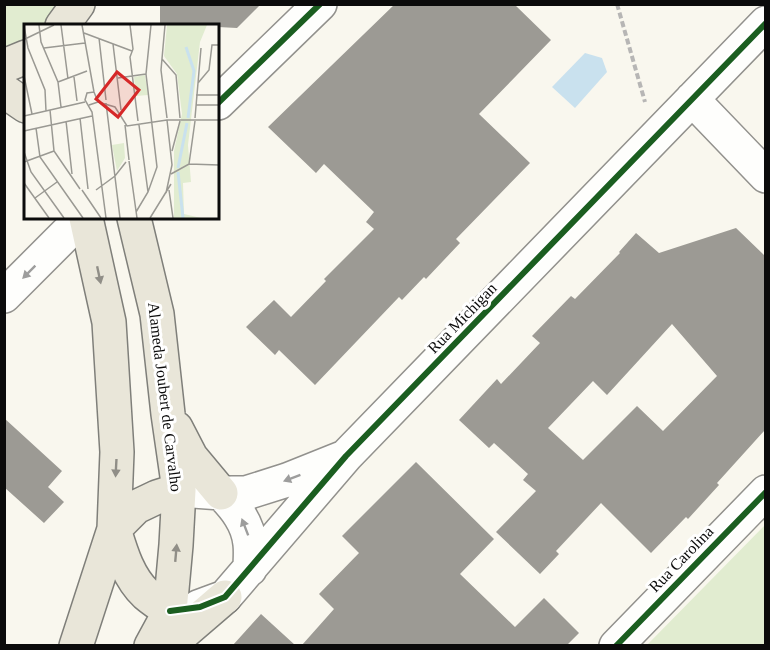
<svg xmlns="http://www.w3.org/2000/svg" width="770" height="650" font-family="'Times New Roman',serif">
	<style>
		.green { fill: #e1ecd0 }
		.water { fill: #c9e1ee }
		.building { fill: #9c9a94; fill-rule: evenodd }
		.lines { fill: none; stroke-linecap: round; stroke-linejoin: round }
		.minor-casing { stroke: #92918d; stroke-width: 36 }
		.major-casing { stroke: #7f7f7a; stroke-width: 36 }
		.path { stroke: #b7b6b5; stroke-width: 4; stroke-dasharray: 6 3; stroke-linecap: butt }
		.minor { stroke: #fefefc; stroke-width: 33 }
		.major { stroke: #e9e6d9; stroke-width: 33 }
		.cycleway-casing { stroke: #fff; stroke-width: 10 }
		.cycleway { stroke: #1b5e20; stroke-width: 6 }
		.oneway { fill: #9d9d9c }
		.oneway2 { fill: #908e87 }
		.labels { text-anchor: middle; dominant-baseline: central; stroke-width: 6; stroke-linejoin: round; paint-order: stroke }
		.street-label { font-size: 16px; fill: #0b0b0b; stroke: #fff }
		.inset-river { fill: none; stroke: #c9e1ee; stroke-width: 3 }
		.inset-road { fill: none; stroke: #9a9993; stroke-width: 1.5 }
		.view { fill: #d62828; fill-opacity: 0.15; stroke: #d62828; stroke-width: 3 }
		.inset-edge { fill: none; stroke: #0b0b0b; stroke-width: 3 }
	</style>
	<rect width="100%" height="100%" fill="#f9f7ee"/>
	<!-- green -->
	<path class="green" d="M5,5h58l-20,20 -17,1 -1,15 -20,11z
		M765,525v120h-118z"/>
	<!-- water -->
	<path class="water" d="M585,53l17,5 5,14 -32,36 -23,-21z"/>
	<!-- building -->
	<path class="building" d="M160,4h101l-24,24 -19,-1v-1l-58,-3z
		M395,4h119l37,36 -72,74 51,49 -74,76 4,4 -34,36 -2,-2 -22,23 -3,-3 -84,88 -36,-35 -4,5 -29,-28 28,-27 17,17 35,-36 -2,-2 50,-50 -8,-7 8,-10 -50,-48 -8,9 -48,-46z
		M736,228l29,28v174l-48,53 2,2 -31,34 -2,-2 -35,36 -50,-50 -45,48 3,3 -19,20 -44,-42 40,-41 -13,-11 5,-6 -34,-31 -5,5 -30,-28 38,-41 4,5 39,-41 -8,-7 39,-40 4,3 45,-46 -1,-1 17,-19 23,20zM672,324l45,52 -54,55 -26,-25 -54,54 -35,-32 45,-47 14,14z
		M4,418l58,53 -14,16 16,15 -20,21 -40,-36z
		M416,462l78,77 -34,35 55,53 29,-29 35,35 -12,12h-265l32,-36 -15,-15 40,-41 -17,-17z
		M261,614l34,31h-62z"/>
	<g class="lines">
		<defs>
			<path id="minor" d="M692,99l74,77
				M218,103l102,-99
				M4,296l78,-78
				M179,490l42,3h25l41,-13 55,-22
				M221,493c14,14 27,30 29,51 1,8 0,17 0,25
				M198,607l27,-10 121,-141 420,-433
				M616,646l150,-154"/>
			<path id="major" d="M62,26l16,-22
				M4,66l22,-9
				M4,91l22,15
				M134,218l23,96 11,100 11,76 -3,55 -6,66 -19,35
				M176,428l15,29 30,36
				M170,611c-8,-5 -17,-11 -24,-17 -18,-17 -25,-42 -32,-65l22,-22 21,-10 22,-7
				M76,646l38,-117 3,-77 -8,-130 -23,-104
				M168,646l57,-49"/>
		</defs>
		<!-- minor casing -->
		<use href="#minor" class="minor-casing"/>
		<!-- major casing -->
		<use href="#major" class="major-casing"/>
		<!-- path -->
		<path class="path" d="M617,4l28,98"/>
		<!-- minor -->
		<use href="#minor" class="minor"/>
		<!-- major -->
		<use href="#major" class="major"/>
		<defs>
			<path id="cycleway" d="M218,103l102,-99
				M170,611l30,-4 25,-10 121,-141 420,-433
				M616,646l150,-154"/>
		</defs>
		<!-- cycleway casing -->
		<use href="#cycleway" class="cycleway-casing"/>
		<!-- cycleway -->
		<use href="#cycleway" class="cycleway"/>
	</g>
	<!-- one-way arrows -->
	<defs><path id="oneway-solid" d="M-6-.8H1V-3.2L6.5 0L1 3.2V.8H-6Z" transform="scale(1.5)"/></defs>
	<g class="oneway">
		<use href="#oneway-solid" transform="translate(29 272) rotate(135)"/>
		<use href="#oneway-solid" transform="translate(292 478) rotate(159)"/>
		<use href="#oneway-solid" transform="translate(245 527) rotate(-111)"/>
	</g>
	<g class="oneway2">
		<use href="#oneway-solid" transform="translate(99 275) rotate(78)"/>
		<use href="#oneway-solid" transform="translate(116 468) rotate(93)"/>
		<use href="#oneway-solid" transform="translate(176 553) rotate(-85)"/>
	</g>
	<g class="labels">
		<!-- street labels -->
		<g class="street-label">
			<text transform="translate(462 318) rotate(-46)">Rua Michigan</text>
			<text transform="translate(165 397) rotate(83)">Alameda Joubert de Carvalho</text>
			<text transform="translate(681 559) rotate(-46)">Rua Carolina</text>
		</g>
	</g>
	<!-- overview -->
	<g transform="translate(24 24)">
		<rect width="195" height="195" fill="#f9f7ee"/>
		<path d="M143,1h40l-7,17 -12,103 3,37 -8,1 1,31 17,4h-27v-67l8,-37 -5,-40 -13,-18zM121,51l3,20 -12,1 -2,-19zM100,119l1,15 -8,13 -5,-26z" fill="#e1ecd0"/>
		<path class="inset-river" d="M162,23l8,24 -6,47M154,144l9,-45M154,148l5,46"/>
		<path class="inset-road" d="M15,1l2,17 17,40 3,25M37,1l7,54M58,1l12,67M106,1l3,24 -3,8 8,64M141,1l-4,45 6,48M0,2l4,22 17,42 1,21M60,9l48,18M75,14l7,62M1,15l29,-14M89,20l8,66M20,24l41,-5M138,35l14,16 4,43M0,52l8,38M50,53l3,24M94,54l28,-4M34,58l29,-11M174,59l11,-13 3,-25h7M172,71h23M74,78l17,5 12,19 40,-6h52M82,79l14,115M65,81l9,-3 -4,-10 -7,1 -2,7 7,12 14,106M172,81h23M26,86l4,41 26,38M0,92l61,-14M56,94l8,71M171,94l6,-70M42,97l6,53M101,101l4,35M115,101l9,67M12,104l4,29 43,61M0,107l68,-15M148,127l8,-30M0,128l7,20 33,46M105,137l8,57M0,138l30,-11M165,140l6,-43M147,150l18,-10 30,1M0,159l25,35M58,166l19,28M72,166l19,-14 11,-14M145,166l4,28M142,169l6,-28 -5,-45M11,174l22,-16M112,188l12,-20 9,-25 -11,-93 5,-49M126,194l21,-34"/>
		<path class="view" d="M93,48l22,18 -21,27 -22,-18z"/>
		<rect width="195" height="195" class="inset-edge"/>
	</g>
	<!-- border -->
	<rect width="770" height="650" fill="none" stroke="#0b0b0b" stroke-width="12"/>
</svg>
